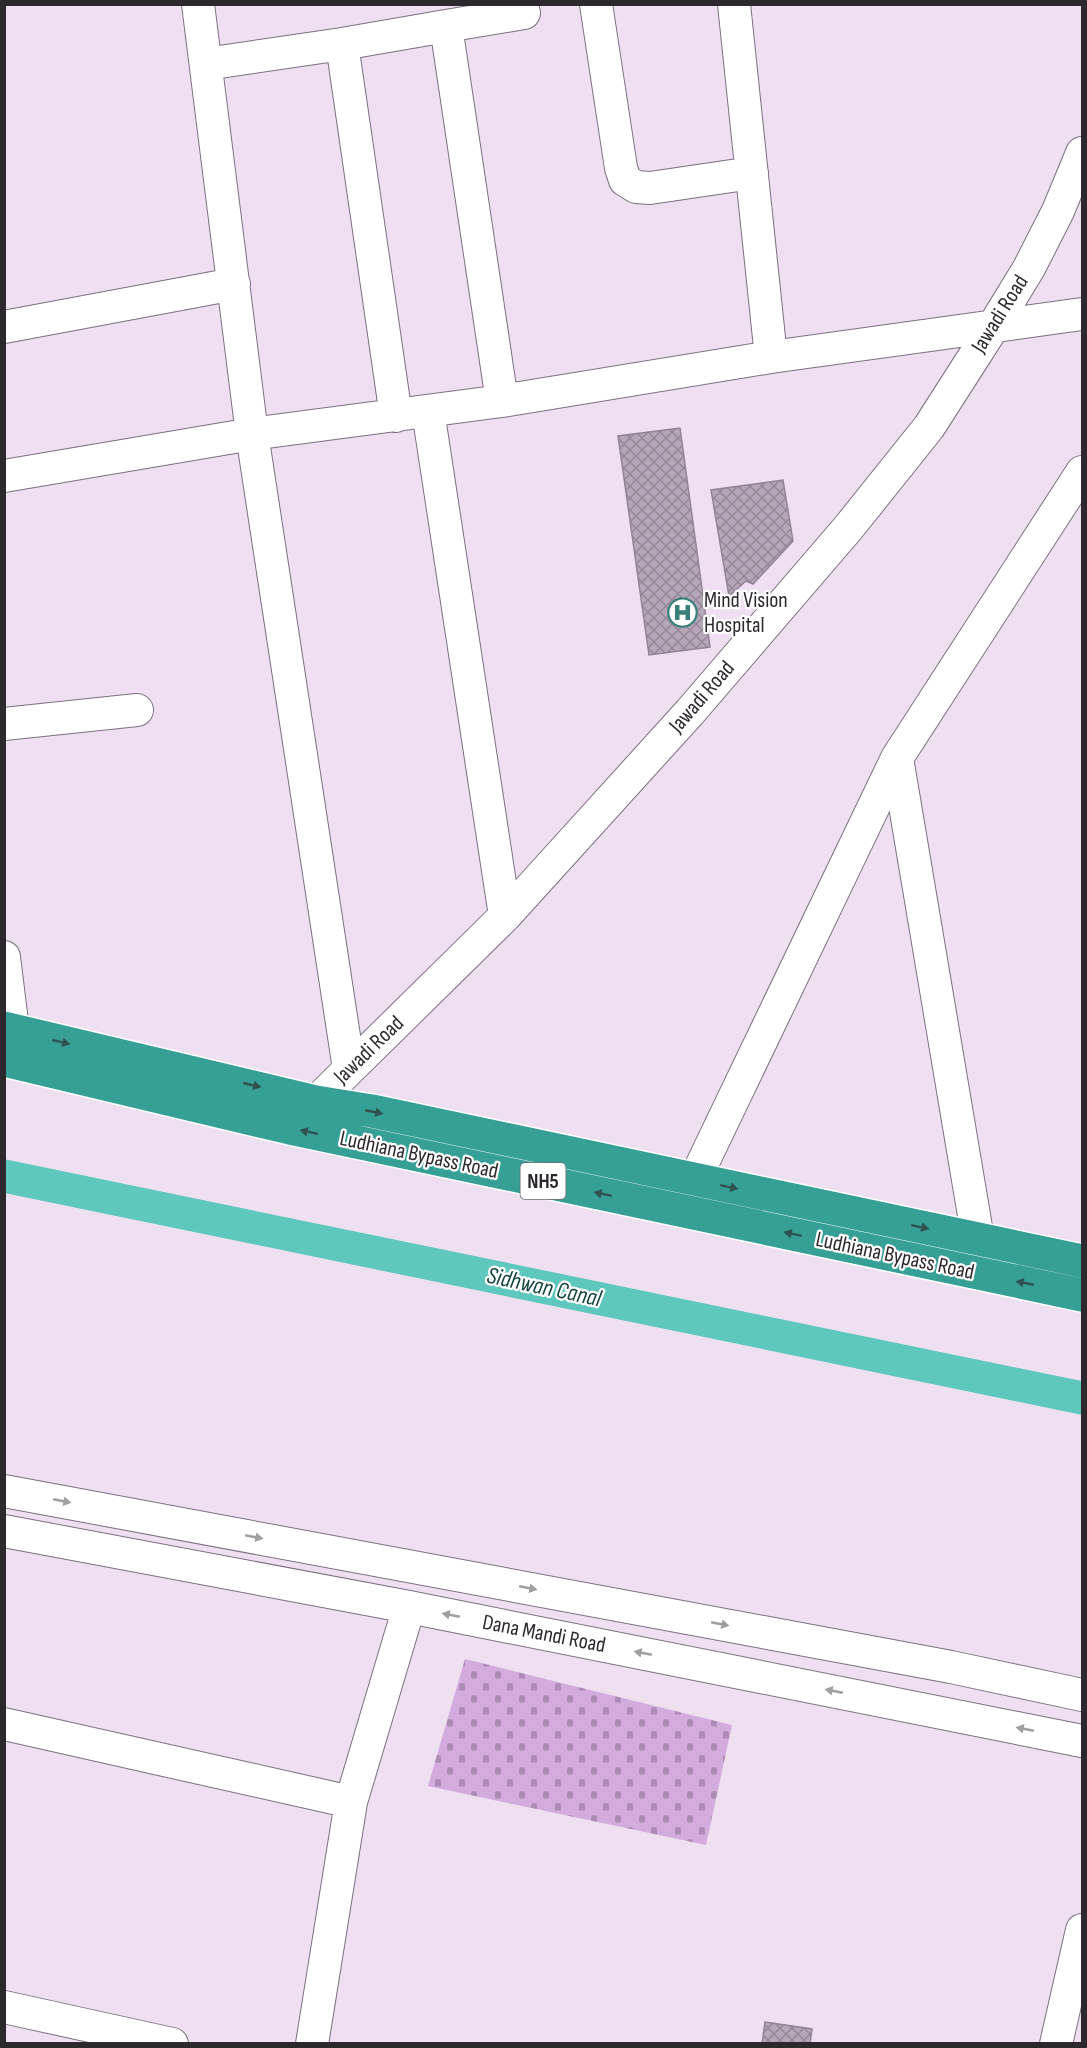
<svg xmlns="http://www.w3.org/2000/svg" width="1087" height="2048" font-family="'Sofia Sans Condensed',sans-serif">
	<style>
		.cemetery { fill: url(#cemetery-stones) }
		.lines { fill: none; stroke-linecap: round; stroke-linejoin: round }
		.canal { stroke: #5fc8be; stroke-width: 33 }
		.building { fill: url(#building-cross-hatch); stroke: #918494; stroke-width: 1.5 }
		.minor-casing { stroke: #7c707f; stroke-width: 34 }
		.highway-casing { stroke: #fff; stroke-width: 36 }
		.minor { stroke: #fff; stroke-width: 32 }
		.highway { stroke: #36a097; stroke-width: 33 }
		.oneway { fill: #305253 }
		.oneway2 { fill: #a09ea1 }
		.labels { text-anchor: middle; dominant-baseline: central; stroke-width: 4.5; stroke-linejoin: round; paint-order: stroke }
		.shield { fill: #fff; stroke: #6c686d; stroke-width: 1.5 }
		.shield-label { font-size: 21px; font-weight: bold; fill: #2d282e }
		.street-label { font-size: 22px; fill: #2d282e; stroke: #fff }
		.poi-label { font-size: 22px; fill: #2d282e; stroke: #fff; text-anchor: start }
		.water-label { font-size: 24px; font-style: italic; fill: #154541; stroke: #fff }
	</style>
	<defs>
		<pattern id="cemetery-stones" width="16" height="16" patternUnits="userSpaceOnUse" patternTransform="scale(1.5)"><rect width="16" height="16" fill="#d4abdd"/><path d="M2 7V4a2 2 0 0 1 4 0v3zM10 15v-3a2 2 0 0 1 4 0v3z" fill="#ac8bb4"/></pattern>
		<pattern id="building-cross-hatch" width="8" height="8" patternUnits="userSpaceOnUse" patternTransform="scale(1.5)"><rect width="8" height="8" fill="#b5a7b8"/><path d="M0 0l8 8M0 8l8-8" fill="none" stroke="#948896"/></pattern>
	</defs>
	<rect width="100%" height="100%" fill="#eee0f1"/>
	<!-- cemetery -->
	<path class="cemetery" d="M465,1659l267,66 -26,120 -278,-59z"/>
	<g class="lines">
		<!-- canal -->
		<path class="canal" d="M4,1176l1078,222"/>
	</g>
	<!-- building -->
	<path class="building" d="M680,428l30,219 -61,8 -31,-219z
		M783,480l10,61 -40,43 -7,-3 -17,15 -18,-106z
		M765,2022l47,7 -2,15h-48z"/>
	<g class="lines">
		<defs>
			<path id="minor" d="M198,4l54,430 97,635
				M596,4l25,164 4,12 11,7 14,1 102,-15
				M734,4l37,353 311,-43
				M446,26l78,-13
				M342,44l104,-18 56,375
				M206,64l136,-20 54,372
				M4,327l230,-43
				M428,411l77,505
				M4,476l248,-42 250,-33 269,-44
				M4,724l133,-14
				M897,758l81,481
				M4,957l9,73
				M316,1102l189,-186 185,-204 159,-185 80,-100 64,-100 36,-59 29,-57 24,-58
				M695,1179l202,-421 185,-286
				M4,1491l947,176 131,28
				M4,1531l405,76 673,134
				M4,1724l347,78
				M4,2007l168,37
				M312,2044l39,-242 58,-195
				M1056,2044l26,-114"/>
			<path id="highway" d="M4,1028l312,74 56,9 710,150
				M4,1060l286,68 792,167"/>
		</defs>
		<!-- minor casing -->
		<use href="#minor" class="minor-casing"/>
		<!-- highway casing -->
		<use href="#highway" class="highway-casing"/>
		<!-- minor -->
		<use href="#minor" class="minor"/>
		<!-- highway -->
		<use href="#highway" class="highway"/>
	</g>
	<!-- one-way arrows -->
	<defs><path id="oneway-solid" d="M-6-.8H1V-3.2L6.5 0L1 3.2V.8H-6Z" transform="scale(1.5)"/></defs>
	<g class="oneway">
		<use href="#oneway-solid" transform="translate(61 1042) rotate(13)"/>
		<use href="#oneway-solid" transform="translate(252 1085) rotate(13)"/>
		<use href="#oneway-solid" transform="translate(374 1112) rotate(11)"/>
		<use href="#oneway-solid" transform="translate(309 1132) rotate(-168)"/>
		<use href="#oneway-solid" transform="translate(729 1187) rotate(12)"/>
		<use href="#oneway-solid" transform="translate(603 1194) rotate(-168)"/>
		<use href="#oneway-solid" transform="translate(920 1227) rotate(12)"/>
		<use href="#oneway-solid" transform="translate(793 1234) rotate(-168)"/>
		<use href="#oneway-solid" transform="translate(1025 1283) rotate(-169)"/>
	</g>
	<g class="oneway2">
		<use href="#oneway-solid" transform="translate(62 1501) rotate(11)"/>
		<use href="#oneway-solid" transform="translate(254 1537) rotate(11)"/>
		<use href="#oneway-solid" transform="translate(528 1588) rotate(11)"/>
		<use href="#oneway-solid" transform="translate(451 1615) rotate(-169)"/>
		<use href="#oneway-solid" transform="translate(720 1624) rotate(11)"/>
		<use href="#oneway-solid" transform="translate(643 1653) rotate(-169)"/>
		<use href="#oneway-solid" transform="translate(834 1691) rotate(-169)"/>
		<use href="#oneway-solid" transform="translate(1025 1729) rotate(-169)"/>
	</g>
	<!-- icons -->
	<defs>
		<symbol id="hospital-ring" viewBox="-11 -11 22 22"><circle r="9.5" fill="#fff" stroke="#39807a" stroke-width="1.5"/><path d="M-5-5h3v3.5h4V-5h3V5h-3V1.5h-4V5h-3Z" fill="#39807a"/></symbol>
	</defs>
	<g fill-rule="evenodd">
		<use href="#hospital-ring" x="666" y="596" width="33" height="33"/>
	</g>
	<g class="labels">
		<!-- shield labels -->
		<rect class="shield" x="520.5" y="1163" width="45" height="36" rx="4.5"/>
		<g class="shield-label">
			<text x="543" y="1181">NH5</text>
		</g>
		<!-- street labels -->
		<g class="street-label">
			<text transform="translate(1000 314) rotate(-58)">Jawadi Road</text>
			<text transform="translate(702 697) rotate(-49)">Jawadi Road</text>
			<text transform="translate(369 1050) rotate(-44)">Jawadi Road</text>
			<text transform="translate(419 1155) rotate(12)">Ludhiana Bypass Road</text>
			<text transform="translate(895 1256) rotate(12)">Ludhiana Bypass Road</text>
			<text transform="translate(544 1634) rotate(11)">Dana Mandi Road</text>
		</g>
		<!-- poi labels -->
		<g class="poi-label">
			<text x="704" y="600">Mind Vision<tspan x="704" dy="25">Hospital</tspan></text>
		</g>
		<!-- water labels -->
		<g class="water-label">
			<text transform="translate(544 1287) rotate(12)">Sidhwan Canal</text>
		</g>
	</g>
	<!-- border -->
	<rect width="1087" height="2048" fill="none" stroke="#2d282e" stroke-width="12"/>
</svg>
